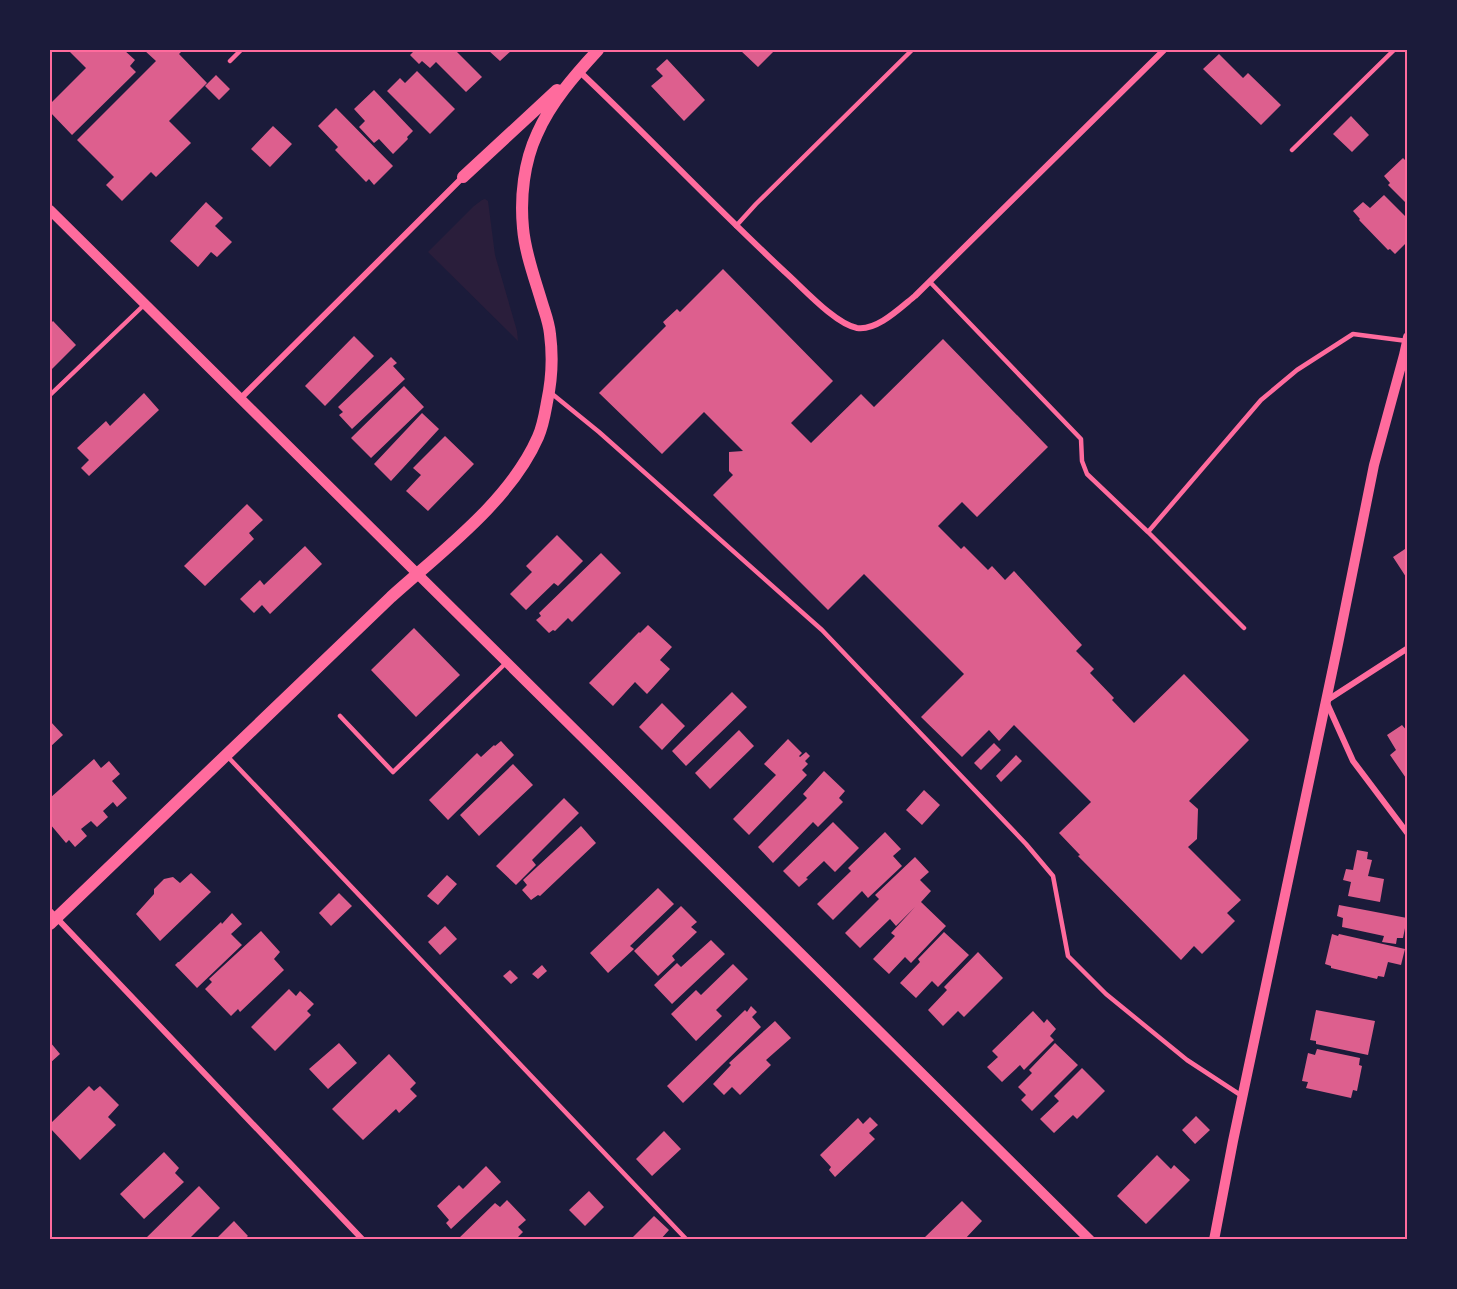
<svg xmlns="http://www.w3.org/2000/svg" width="1457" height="1289" font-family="Lora,serif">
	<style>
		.green { fill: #2a1e3b }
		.building { fill: #dd5f8e }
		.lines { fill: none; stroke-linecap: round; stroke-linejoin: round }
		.service { stroke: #ff6b9d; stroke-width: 4.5 }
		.minor { stroke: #ff6b9d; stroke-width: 6 }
		.tertiary { stroke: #ff6b9d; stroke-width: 10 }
		.secondary { stroke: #ff6b9d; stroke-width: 12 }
		.neatline { fill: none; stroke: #ff6b9d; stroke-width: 2 }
	</style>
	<rect width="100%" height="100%" fill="#1b1b3a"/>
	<!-- green -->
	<path class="green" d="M485,199l3,2 7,54 22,76 1,10 -90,-89 46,-46 8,-6z"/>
	<!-- building -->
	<path class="building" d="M71,50h53l11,10 -5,6 6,6 -64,63 -22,-23v-8l36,-36 -17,-17z
		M144,50h39l-4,4 28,29 -38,38 22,22 -35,34 -5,-5 -29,29 -16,-16 8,-8 -37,-37 79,-79z
		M411,50h44l27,27 -16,15 -30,-30 -6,6 -8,-7 -3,3 -9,-9 3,-3z
		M488,50h24l-12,11z
		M740,50h32l2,1 -16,16z
		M1219,54l24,24 5,-5 33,32 -20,20 -58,-56z
		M667,59l38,41 -21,21 -33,-35 12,-10 -7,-7z
		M417,71l38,38 -25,25 -43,-43 13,-13 5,5z
		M216,75l14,14 -11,11 -14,-14z
		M374,90l39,41 -6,6 1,2 -15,15 -14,-15 -5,4 -15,-16 6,-6 -11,-12z
		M336,108l57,58 -19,19 -5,-6 -3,3 -31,-32 3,-3 -20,-21z
		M1351,116l18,19 -17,17 -19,-18z
		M273,126l19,18 -22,23 -19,-18z
		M1403,158l5,5v42l-20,-20 2,-2 -6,-7z
		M1384,195l24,24v22l-13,13 -5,-5 -2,1 -29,-30 1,-1 -7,-8 10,-9 7,6z
		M206,202l17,16 -8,8 17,16 -15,15 -6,-5 -13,15 -28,-26z
		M723,269l110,112 -42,42 20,20 50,-49 13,13 69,-68 105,108 -71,70 -15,-15 -24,24 23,23 3,-3 24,24 4,-4 13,14 9,-9 68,74 -6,6 18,18 -4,4 24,25 -2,2 22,23 50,-49 65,66 -60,61 9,8 -1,30 -9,8 53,53 -14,13 8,8 -33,33 -8,-8 -13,14 -103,-104 2,-1 -21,-22 32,-31 -77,-77 -15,16 -10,-11 -27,27 -41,-40 43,-43 -100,-100 -36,36 -115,-115 20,-20 -4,-4v-19l14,-1 -39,-39 -42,42 -63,-61 67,-67 -3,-4 14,-13 3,3z
		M53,321l23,24 -26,26v-47z
		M354,336l20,20 -49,50 -20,-20z
		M391,357l6,6 -4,3 12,13 -53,50 -13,-14 4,-3 -5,-5z
		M404,386l20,21 -53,51 -20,-20z
		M144,393l15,17 -70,66 -8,-8 8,-8 -12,-12 29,-27 4,5z
		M422,413l17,16 -48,52 -17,-17z
		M445,436l29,28 -46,47 -22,-20 15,-16 -8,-7z
		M247,504l16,16 -14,13 5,6 -49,47 -21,-20z
		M557,535l26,26 -25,25 -4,-3 -28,27 -16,-16 22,-22 -6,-6z
		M305,546l17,18 -52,50 -8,-9 -8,8 -14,-14 20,-19 4,5z
		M1408,547v33l-15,-23z
		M601,553l20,20 -49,49 -4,-4 -13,13 -2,-1 -4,3 -13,-13 5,-4 -2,-3z
		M648,625l24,22 -12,13 10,9 -23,25 -12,-12 -22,24 -24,-23 50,-51 1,1z
		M414,628l46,47 -44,42 -45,-47z
		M732,692l15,15 -61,59 -14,-15z
		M662,703l23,23 -23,24 -23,-23z
		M50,721l13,14 -13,12z
		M1402,725l6,7v49l-18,-26 6,-5 -9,-15z
		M739,730l15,16 -44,43 -15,-16z
		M788,739l14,14 -3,3 1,1 6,-5 4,4 -5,5 3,3 -6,6 5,5 -58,60 -16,-16 43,-44 -12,-11z
		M501,741l13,14 -66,65 -19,-20 48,-47 4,4 13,-12 1,1z
		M994,743l7,7 -20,20 -7,-7z
		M1016,755l6,6 -21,21 -5,-6z
		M94,759l7,9 8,-7 11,13 -8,7 15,17 -10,9 -4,-5 -10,9 5,6 -11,10 -6,-6 -10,8 6,7 -12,11 -6,-7 -3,3 -16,-19v-26z
		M513,764l20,21 -54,51 -19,-21z
		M824,771l21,20 -6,7 4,4 -25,25 -5,-5 -40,41 -15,-16 49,-49 -4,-4z
		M924,790l16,15 -18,20 -16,-15z
		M564,798l15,15 -47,47 4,5 -20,20 -20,-19z
		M833,822l26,26 -24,24 -11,-11 -18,17 2,1 -9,8 -16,-16z
		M581,826l15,17 -56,53 -2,-1 -7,5 -9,-10 5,-5 -4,-5z
		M885,832l16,17 -8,7 9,10 -34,32 -6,-7 -29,29 -16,-16 34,-33 -3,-3z
		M1357,850l11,2 -1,7 5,1 -4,16 16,3 -4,23 -32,-6 3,-14 -8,-2 3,-11 7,1z
		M915,857l14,15 -9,8 11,11 -10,11 25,24 -35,37 -6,-6 -16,17 -16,-15 22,-23 -4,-3 24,-26 -19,19 -6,-7 -30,29 -15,-15 34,-34 -4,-4z
		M191,873l20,19 -51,49 -24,-27 18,-20v-5l10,-10 9,-2 7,6z
		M447,875l10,9 -19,21 -11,-9z
		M658,888l16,16 -44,42 4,3 -26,24 -18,-20z
		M339,893l13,13 -21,20 -12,-13z
		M1339,905l68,13 -4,20h-6l-1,6 -14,-2 2,-6 -42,-9 1,-9 -6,-2z
		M681,906l16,16 -6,5 6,5 -25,24 3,4 -17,16 -24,-25z
		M232,913l10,11 -11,10 11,11 -45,43 -22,-23 3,-3h1l42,-40 1,2z
		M445,926l12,13 -17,16 -12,-13z
		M261,931l19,21 -6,7 10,11 -44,42 -2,-3 -7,7 -26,-27 7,-7 -3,-3z
		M944,932l25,23 -31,32 -6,-6 -16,17 -16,-15 20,-21 -2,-3z
		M1332,934l6,2 1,-2 66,15 -4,16 -13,-3 -4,15 -6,-1 -1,3 -46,-11v-2l-6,-2z
		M711,940l14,14 -53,50 -18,-19 23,-22 4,4z
		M978,952l25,26 -39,39 -6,-6 -15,15 -15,-16 19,-20 -3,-3z
		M733,964l15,15 -32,31 6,6 -26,25 -25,-27 25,-24 5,5z
		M542,965l5,6 -9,8 -6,-5z
		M510,970l8,8 -7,6 -8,-8z
		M289,989l7,7 4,-5 14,13 -7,7 4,4 -36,36 -24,-24z
		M751,1006l6,6 -5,5 9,10 -78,76 -16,-17 78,-76 2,2z
		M1316,1010l59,11 -7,34 -52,-11v-3l-6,-1z
		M1033,1011l11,12 3,-4 9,10 -6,7 4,4 -30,30 -4,-5 -18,17 -15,-15 11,-10 -6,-6z
		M775,1021l16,17 -25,22 5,5 -31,30 -8,-8 -8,8 -11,-11 18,-19 -2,-2z
		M50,1042l10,12 -10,9z
		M339,1043l18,20 -29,26 -19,-20z
		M1055,1043l23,22 -46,46 -11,-11 5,-5 -8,-8 14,-14 -3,-3z
		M1317,1049l43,9 -1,7 3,1 -5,25 -4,-1 -2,8 -45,-10 2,-6 -6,-1 6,-28 7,2z
		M389,1054l27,29 -6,6 7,7 -18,17 -3,-4 -33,31 -31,-31z
		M1082,1068l23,23 -28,28 -4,-4 -19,18 -14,-14 19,-18 -5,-5z
		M89,1086l5,5 6,-5 19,19 -11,12 8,8 -36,35 -30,-32v-4z
		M1196,1116l14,14 -15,14 -13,-14z
		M870,1117l8,8 -9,8 6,6 -40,38 -6,-7 2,-3 -11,-12 38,-37 5,6z
		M664,1131l17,18 -29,27 -16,-17z
		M164,1152l15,16 -4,5 9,9 -40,37 -24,-25z
		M1157,1155l14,14 3,-4 16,15 -44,44 -29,-28z
		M486,1166l15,16 -50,47 -5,-6 3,-3 -12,-14 22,-21 4,4z
		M199,1186l21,22 -32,32h-44z
		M589,1191l15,16 -19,19 -16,-16z
		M507,1200l19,20 -8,7 5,5 -8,8h-58l38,-37 5,4z
		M962,1201l20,20 -18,19h-42z
		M654,1216l15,14 -9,10h-30z
		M234,1221l14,15 -5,4h-28z"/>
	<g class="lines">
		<!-- service -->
		<path class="service" d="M230,61l11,-11
			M1292,150l102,-100
			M736,226l20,-22 156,-154
			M930,282l151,157 1,22 5,13 61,58 96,96
			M551,393l48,39 223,198 204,214 27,32 15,80 38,38 81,66 55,36
			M50,395l95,-91
			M1148,532l113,-132 36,-30 56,-36 54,7
			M340,716l53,56 114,-110
			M228,757l459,483"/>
		<!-- minor -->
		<path class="minor" d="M579,71c70,66 136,136 206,201 17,15 50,52 72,56 20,3 43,-20 58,-32l249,-246
			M241,398l222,-221
			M1408,648l-82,53 27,60 55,73
			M50,911l313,329"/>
		<!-- tertiary -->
		<path class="tertiary" d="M50,210l1040,1030
			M1214,1240l19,-99 105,-497 36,-179 30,-110 4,-18"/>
		<!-- secondary -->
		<path class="secondary" d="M463,177l94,-87
			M50,924l341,-327c51,-46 119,-96 147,-160 5,-11 7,-24 9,-35 5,-23 6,-45 3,-68 -1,-11 -5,-21 -8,-31 -7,-24 -17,-50 -19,-75 -3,-31 1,-66 14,-94 14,-32 38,-59 61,-84"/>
	</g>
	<!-- border -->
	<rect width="1457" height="1289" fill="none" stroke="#1b1b3a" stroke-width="102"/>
	<rect x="51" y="51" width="1355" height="1187" class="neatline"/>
</svg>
